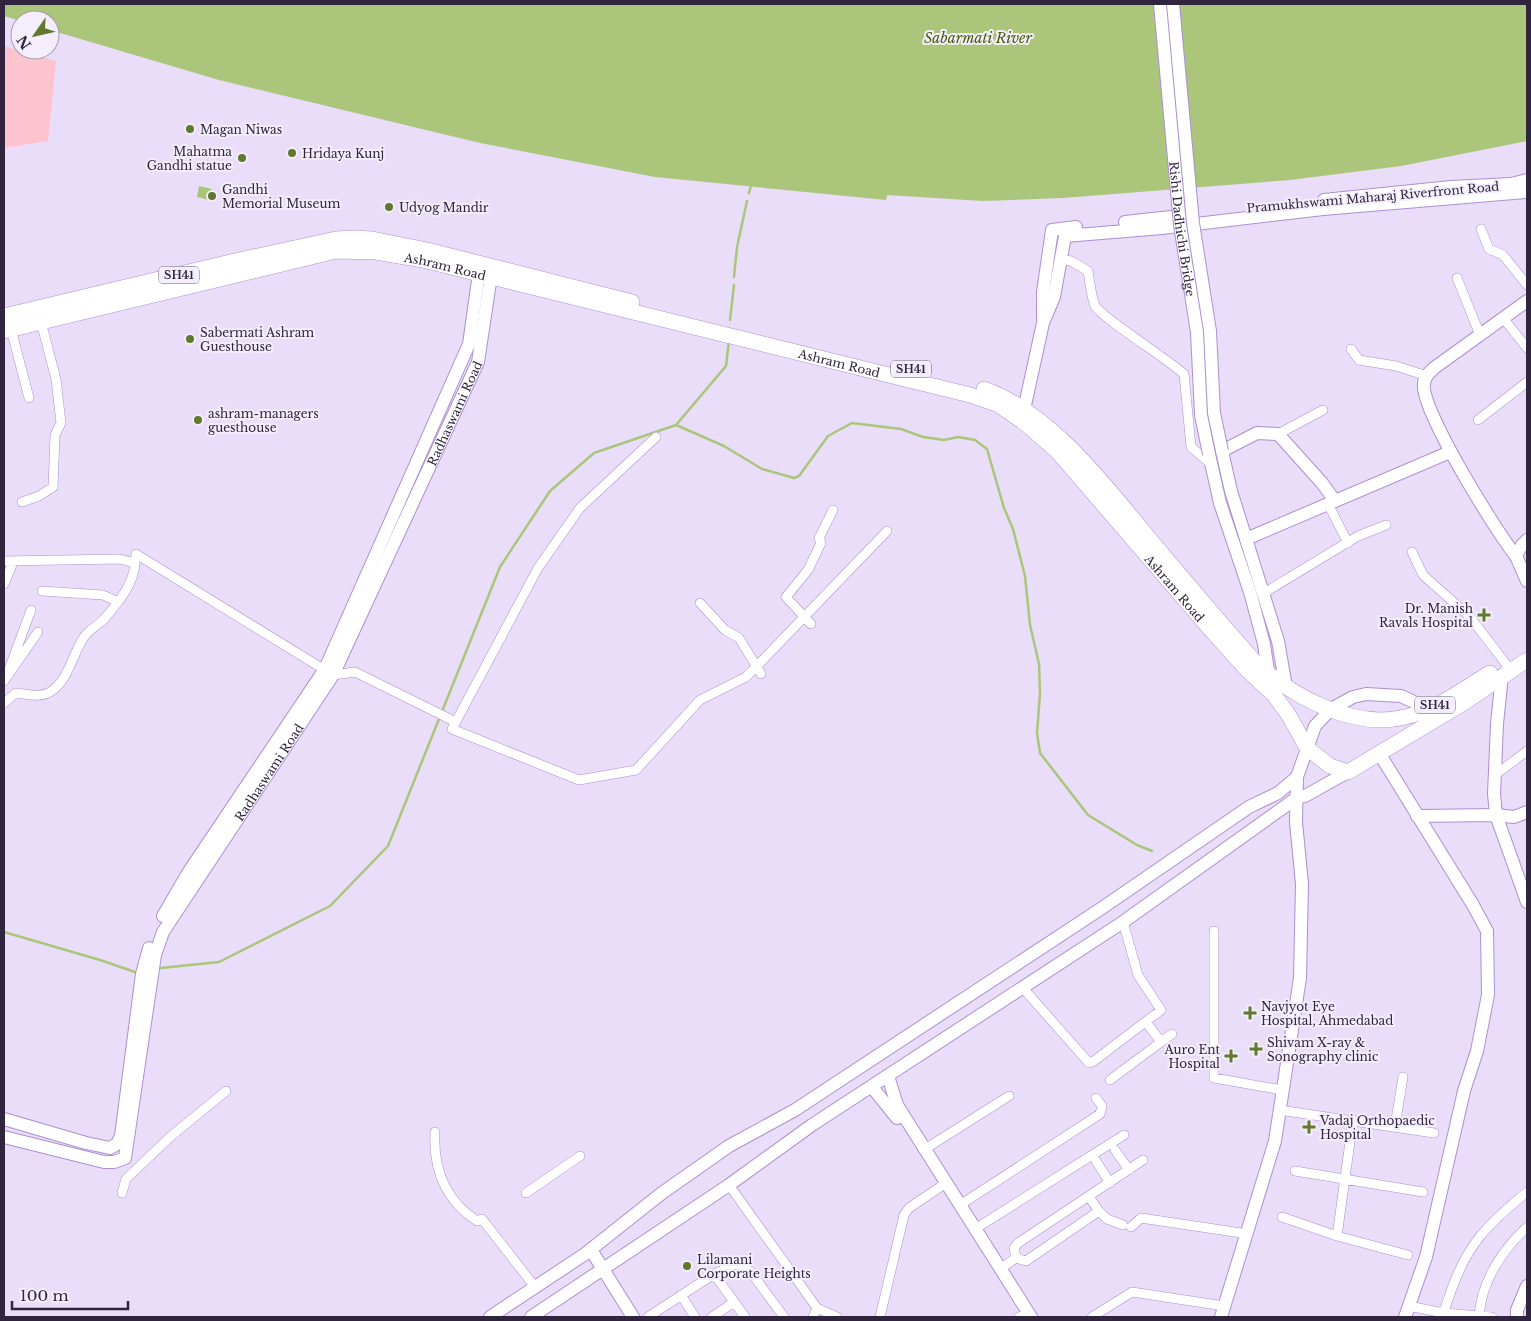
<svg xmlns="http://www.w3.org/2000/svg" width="1531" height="1321" font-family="'Libre Baskerville',serif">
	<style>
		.green { fill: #fdc4d0 }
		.water { fill: #abc67b }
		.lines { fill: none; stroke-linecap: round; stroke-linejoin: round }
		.stream { stroke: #abc67b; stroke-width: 2.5 }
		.street-casing { stroke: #ae8fd2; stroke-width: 10 }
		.secondary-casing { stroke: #ae8fd2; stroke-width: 14 }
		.primary-casing { stroke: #ae8fd2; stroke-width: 16 }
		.street { stroke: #fff; stroke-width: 9 }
		.secondary { stroke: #fff; stroke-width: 12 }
		.primary { stroke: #fff; stroke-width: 15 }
		.secondary-bridge-casing { stroke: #ae8fd2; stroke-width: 14; stroke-linecap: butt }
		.secondary-bridge { stroke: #fff; stroke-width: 12 }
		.poi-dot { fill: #60792c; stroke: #f3edfc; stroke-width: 2 }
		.labels { text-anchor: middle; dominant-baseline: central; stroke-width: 4; stroke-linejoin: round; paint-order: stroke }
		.shield { fill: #f3edfc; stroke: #6a6078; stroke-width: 1 }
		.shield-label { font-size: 11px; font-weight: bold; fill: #30243f }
		.poi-label { font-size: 12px; fill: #30243f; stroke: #f3edfc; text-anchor: start }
		.street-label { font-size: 12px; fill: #30243f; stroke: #f3edfc }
		.water-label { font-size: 14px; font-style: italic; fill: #455c06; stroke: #f3edfc }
	</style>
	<rect width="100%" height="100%" fill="#e9ddf9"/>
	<!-- green -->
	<path class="green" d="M4,46l52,15 -8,80 -44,7z"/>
	<!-- water -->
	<path class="water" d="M4,4h1523v137l-126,25 -111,14 -227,18 -80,3 -96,-6 -1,5 -231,-23 -175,-34 -261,-63 -169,-50v-10l-30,1 -16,-5z
		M199,186l13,3 -3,11 -12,-3z"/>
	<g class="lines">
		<!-- stream -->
		<path class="stream" d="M749,193l2,-8
			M734,277l3,-30 10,-46
			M730,320l4,-35
			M676,425l48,21 38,23 32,9 5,-2 29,-40 24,-13 49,6 22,8 21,3 14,-3 17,3 12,9 17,59 9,21 12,47 5,49 9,39 1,30 -3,39 3,20 48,62 49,30 15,6
			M4,932l96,28 38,13
			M161,968l58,-6 111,-56 58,-60 112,-279 50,-76 44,-38 82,-28 50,-59 3,-26"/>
		<defs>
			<path id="street" d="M1481,229l8,20 14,6 24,30
				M1061,259l10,2 17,10c2,11 3,25 7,35 6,11 74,54 89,68l7,73 20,17
				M1457,278l23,57
				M1503,318l24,30
				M11,329l18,69
				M1351,349l8,11 37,6 31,10
				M1478,420l49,-38
				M1278,434l45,-24
				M656,437l-76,71 -42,60 -86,161 127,51 57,-10 64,-70 46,-23 10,-10 131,-136
				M22,502l17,-6 14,-9 2,-52 6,-12 -5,-44 -15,-57
				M1328,504l20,39
				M1412,552l11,23 47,42 36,47
				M4,561l116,-2 15,4c-1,21 -17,40 -31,56 -6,6 -15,11 -20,18 -12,18 -15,43 -34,55 -10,6 -23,2 -34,1l-12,10
				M135,563l1,-9 197,121 22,-3 101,50
				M4,584l9,-22
				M42,591l61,4 13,6
				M1264,593l94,-57 28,-11
				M700,603l25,27 14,8 22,36
				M811,624l-25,-27 22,-27 13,-27 -2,-5 14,-28
				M8,672l23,-62
				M4,681l34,-49
				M1495,775l32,-24
				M1214,931v147l68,12
				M1022,987l67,76 5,-2 67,-51 -23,-35 -15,-53
				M1161,1042l11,-8
				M1110,1080l51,-38 -15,-20
				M1286,1111l148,22
				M1353,1120l-16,116 71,19
				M1395,1126l8,-49
				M435,1132c-2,37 10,68 42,89l5,-2 53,68
				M925,1149l84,-53
				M1115,1150l14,20
				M1096,1161l14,22
				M1295,1171l128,21
				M729,1185l88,123
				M122,1193l4,-14 44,-42 56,-46
				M526,1193l54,-37
				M1089,1197l10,14 -73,50 -10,-3 -2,-10 4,-5 125,-83
				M960,1205l140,-91 2,-8 -6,-8
				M1099,1211l8,8 16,6
				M1282,1217l55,19
				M1131,1227l10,-9 107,16
				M975,1229l149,-94
				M1000,1269l16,-11
				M714,1274l31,43
				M681,1295l14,22
				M1408,1306l36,7 48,4
				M648,1317l66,-43 22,-10 14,7 34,46
				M712,1317l22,-15
				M813,1317l4,-9 20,9
				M880,1317l24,-102 5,-7 37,-25
				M1019,1317l2,-1
				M1092,1317l40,-25 92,14
				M1444,1317c-1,-8 5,-18 7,-26 17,-48 37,-67 76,-99
				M1479,1317c2,-35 23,-67 48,-90"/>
			<g id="secondary">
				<path d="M1324,200l127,-13 60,-3 16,-4"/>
				<path d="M1125,222l65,-7"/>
				<path d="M1043,318v-26l9,-62 24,-3"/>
				<path d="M1024,410l19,-87 11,-26 11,-61 97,-8 161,-19 204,-17"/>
				<path d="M1209,454l11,49 30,89 14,52 5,34"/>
				<path d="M1246,539l204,-87"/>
				<path d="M1527,540l-5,5 -6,11 11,25"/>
				<path d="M1516,556c-19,-23 -96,-147 -92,-172 0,-7 5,-11 10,-16l93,-67"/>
				<path d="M1502,675l-5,49 -3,70 2,21 31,87"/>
				<path d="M1286,687l-8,-46 -47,-150 -9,-40 35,-18 21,1 44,49 13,18"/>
				<path d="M1379,753l94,152 14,26 1,64 -11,56 -13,40 -38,166 -21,60"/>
				<path d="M1417,816l79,-1 18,2 13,-5"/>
				<path d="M163,916l25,-43 137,-204 144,-325 11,-78"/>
				<path d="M888,1076l9,29 134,212"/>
				<path d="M872,1087l25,31"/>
				<path d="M4,1119l82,24 24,5 7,-4 4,-8 21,-162 7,-26"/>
				<path id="s1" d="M4,1137l100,25h10l11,-4 30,-203 8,-23 170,-257 145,-313 14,-93"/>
				<path d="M591,1250l42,67"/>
				<path d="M490,1317l95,-63 77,-61 67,-47 66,-36 307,-202 147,-101 29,-14 19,-16"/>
				<path d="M531,1317l198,-132 83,-60 311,-203 175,-125 7,-1 43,-24"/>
				<path d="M1221,1317l54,-176 25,-163 2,-94 -6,-62 1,-45 18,-51 16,-17 22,-12 13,-3 35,2 26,12"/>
				<path d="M1517,1317v-7l10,-24"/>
			</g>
			<g id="primary">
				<path d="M4,316l231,-55 101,-22 18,-1 18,1 55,11 205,52"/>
				<path id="s2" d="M4,331l332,-80 40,1 47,8 547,135 29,10 27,19 31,27 154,179 36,40 27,25 14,19 19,34 23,18 18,6 117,-70 62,-42"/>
				<path d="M984,389c67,24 120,95 164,148 35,42 70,83 106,124 37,35 99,69 151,56 31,-7 58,-28 85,-44"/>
			</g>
		</defs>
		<!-- street casing -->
		<use href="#street" class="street-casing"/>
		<!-- secondary casing -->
		<use href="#secondary" class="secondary-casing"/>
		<!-- primary casing -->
		<use href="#primary" class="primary-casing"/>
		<!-- street -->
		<use href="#street" class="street"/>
		<!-- secondary -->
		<use href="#secondary" class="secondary"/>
		<!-- primary -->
		<use href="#primary" class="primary"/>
		<defs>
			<g id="secondary-bridge">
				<path id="s3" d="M1160,4l20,221 17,107 4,83 8,39"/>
				<path d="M1173,4l20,219 17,108 4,82 8,38"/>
			</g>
		</defs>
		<!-- secondary-bridge casing -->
		<use href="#secondary-bridge" class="secondary-bridge-casing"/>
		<!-- secondary-bridge -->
		<use href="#secondary-bridge" class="secondary-bridge"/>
	</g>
	<!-- markers -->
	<g class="poi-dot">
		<circle cx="190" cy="129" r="5"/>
		<circle cx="292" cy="153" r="5"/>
		<circle cx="242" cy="158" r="5"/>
		<circle cx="212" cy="196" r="5"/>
		<circle cx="389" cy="207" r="5"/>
		<circle cx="190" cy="339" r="5"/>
		<circle cx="198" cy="420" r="5"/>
		<path d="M1481.5 607.5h5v5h5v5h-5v5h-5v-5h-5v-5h5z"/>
		<path d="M1247.5 1005.5h5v5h5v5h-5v5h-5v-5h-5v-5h5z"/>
		<path d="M1253.5 1041.5h5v5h5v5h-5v5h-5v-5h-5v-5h5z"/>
		<path d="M1228.5 1048.5h5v5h5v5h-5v5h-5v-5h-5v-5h5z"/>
		<path d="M1306.5 1119.5h5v5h5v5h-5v5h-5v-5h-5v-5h5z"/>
		<circle cx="687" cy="1266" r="5"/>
	</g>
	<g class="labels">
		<!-- shield labels -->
		<g class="shield">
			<rect x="159" y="266.5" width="40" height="17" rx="4"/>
			<rect x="891" y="360.5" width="40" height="17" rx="4"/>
			<rect x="1415" y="696.5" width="40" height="17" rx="4"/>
		</g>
		<g class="shield-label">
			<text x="179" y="275">SH41</text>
			<text x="911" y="369">SH41</text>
			<text x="1435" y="705">SH41</text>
		</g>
		<!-- poi labels -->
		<g class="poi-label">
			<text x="200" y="129">Magan Niwas</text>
			<text x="232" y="151" text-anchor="end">Mahatma<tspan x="232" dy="14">Gandhi statue</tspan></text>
			<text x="302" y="153">Hridaya Kunj</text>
			<text x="222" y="189">Gandhi<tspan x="222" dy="14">Memorial Museum</tspan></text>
			<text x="399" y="207">Udyog Mandir</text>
			<text x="200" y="332">Sabermati Ashram<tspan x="200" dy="14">Guesthouse</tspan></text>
			<text x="208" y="413">ashram-managers<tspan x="208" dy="14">guesthouse</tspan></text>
			<text x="1473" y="608" text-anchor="end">Dr. Manish<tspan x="1473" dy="14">Ravals Hospital</tspan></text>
			<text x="1261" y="1006">Navjyot Eye<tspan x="1261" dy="14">Hospital, Ahmedabad</tspan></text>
			<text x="1267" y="1042">Shivam X-ray &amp;<tspan x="1267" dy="14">Sonography clinic</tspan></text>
			<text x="1220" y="1049" text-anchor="end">Auro Ent<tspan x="1220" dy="14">Hospital</tspan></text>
			<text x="1320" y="1120">Vadaj Orthopaedic<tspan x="1320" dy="14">Hospital</tspan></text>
			<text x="697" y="1259">Lilamani<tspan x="697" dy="14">Corporate Heights</tspan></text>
		</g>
		<!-- street labels -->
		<g class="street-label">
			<text transform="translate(1373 197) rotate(-5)">Pramukhswami Maharaj Riverfront Road</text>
			<text stroke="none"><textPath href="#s3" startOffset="226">Rishi Dadhichi Bridge</textPath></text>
			<text stroke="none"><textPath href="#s2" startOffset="452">Ashram Road</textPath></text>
			<text stroke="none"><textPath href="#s2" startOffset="858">Ashram Road</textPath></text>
			<text stroke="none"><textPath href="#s1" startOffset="951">Radhaswami Road</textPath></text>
			<text stroke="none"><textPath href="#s2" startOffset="1278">Ashram Road</textPath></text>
			<text stroke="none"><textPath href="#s1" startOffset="546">Radhaswami Road</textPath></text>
		</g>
		<!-- water labels -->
		<g class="water-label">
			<text x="978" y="38">Sabarmati River</text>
		</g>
	</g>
	<!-- border -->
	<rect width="1531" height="1321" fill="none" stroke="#30243f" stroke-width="10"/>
	<!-- north arrow -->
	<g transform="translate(35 35) rotate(236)"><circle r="24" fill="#f3edfc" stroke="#a59db0"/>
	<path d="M0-4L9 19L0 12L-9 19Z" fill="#60792c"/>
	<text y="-8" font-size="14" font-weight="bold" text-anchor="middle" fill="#30243f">N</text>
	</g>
	<!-- scale -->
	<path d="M12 1301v8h116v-8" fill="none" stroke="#30243f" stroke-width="2.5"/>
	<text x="20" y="1301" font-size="15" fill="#30243f" stroke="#f3edfc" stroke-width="4" paint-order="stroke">100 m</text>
</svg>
